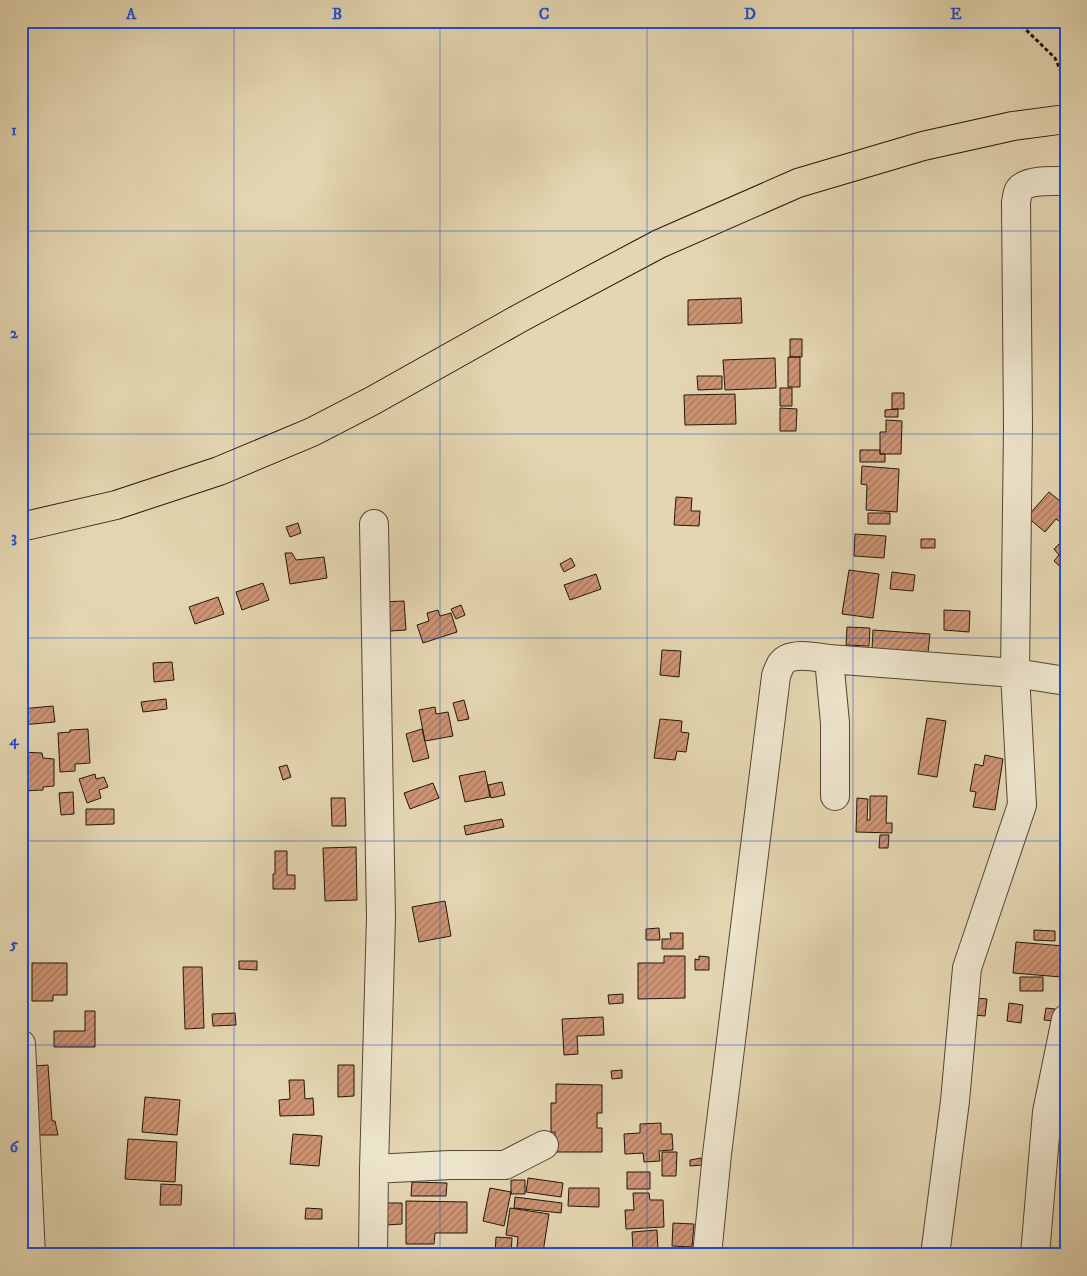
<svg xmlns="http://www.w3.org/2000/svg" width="1087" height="1276" font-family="'IM FELL DW Pica',serif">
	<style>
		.building { fill: url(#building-hatch); stroke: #23150b }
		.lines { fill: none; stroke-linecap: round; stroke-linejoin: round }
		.minor-casing { stroke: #534534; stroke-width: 30 }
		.major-casing { stroke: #23150b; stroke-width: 30 }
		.path { stroke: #23150b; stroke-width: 3; stroke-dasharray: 4 2.5; stroke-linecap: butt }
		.minor { stroke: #ede4cc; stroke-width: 28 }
		.major { stroke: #e4d6b1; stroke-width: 28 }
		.grid { fill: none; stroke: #1d4ed8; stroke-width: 1; stroke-opacity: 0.55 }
		.neatline { fill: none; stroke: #1d4ed8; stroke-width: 2 }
		.grid-label { font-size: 16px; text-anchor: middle; font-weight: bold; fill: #1d4ed8 }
	</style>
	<defs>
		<pattern id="building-hatch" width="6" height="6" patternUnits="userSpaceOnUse" patternTransform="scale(1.25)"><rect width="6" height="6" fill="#ce9474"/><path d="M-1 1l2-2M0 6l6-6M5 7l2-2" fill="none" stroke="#a7785d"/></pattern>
	</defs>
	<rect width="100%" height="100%" fill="#e4d6b1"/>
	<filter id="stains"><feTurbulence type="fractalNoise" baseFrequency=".004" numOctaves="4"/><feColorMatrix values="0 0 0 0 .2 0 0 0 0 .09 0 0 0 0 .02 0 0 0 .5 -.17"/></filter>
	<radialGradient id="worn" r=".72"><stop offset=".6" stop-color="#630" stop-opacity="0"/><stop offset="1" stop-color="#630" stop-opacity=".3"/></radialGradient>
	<!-- building -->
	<path class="building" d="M741,298l1,25 -54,2v-25z
		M790,339h12v18h-12z
		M788,357h12v30h-12z
		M775,358l1,30 -51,2 -2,-30z
		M697,376h25v13l-24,1z
		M780,388h12v18h-12z
		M892,393h12v16h-12z
		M735,394l1,30 -51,1 -1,-30z
		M780,408l17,1 -1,22h-16z
		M898,409v8h-13v-7z
		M886,420l16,1 -1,33h-21v-22h6z
		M860,450h20v4h5v8h-25z
		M862,466l37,3 -2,43 -31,-2 1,-25 -6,-1z
		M1049,492l17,14v13l-4,4 -6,-4 -11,13 -18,-15z
		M676,497l16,1 -1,13h9l-1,15 -25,-1z
		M868,513h22v11h-22z
		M298,523l3,10 -11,4 -4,-10z
		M855,534l31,2 -2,22 -30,-2z
		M1066,537v35l-12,-11 5,-6 -5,-6z
		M921,539h14v9h-14z
		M285,553h7l4,7 28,-3 3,21 -37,6z
		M571,558l4,8 -11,6 -4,-8z
		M849,570l30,4 -6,44 -31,-4z
		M892,572l23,3 -2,16 -23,-2z
		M596,574l5,15 -31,11 -6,-15z
		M263,583l6,17 -27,10 -6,-18z
		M218,597l6,17 -29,10 -6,-17z
		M404,601l2,29 -16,1 -1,-15 -10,-14z
		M461,605l4,10 -9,4 -5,-10z
		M438,610l2,6 11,-3 6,19 -34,11 -6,-18 12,-4 -2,-8z
		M944,610l26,1 -1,21 -25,-2z
		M847,627l23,1 -1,18 -23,-1z
		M873,630l57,4 -2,19 -56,-4z
		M662,650l19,1 -2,26 -19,-2z
		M172,662l2,18 -20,2 -1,-19z
		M166,699l1,10 -24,3 -2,-10z
		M464,700l5,19 -11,2 -5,-18z
		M53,706l2,16 -34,3v-16z
		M435,707l1,7 12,-2 5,24 -28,5 -6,-31z
		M927,718l19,3 -9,56 -19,-3z
		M660,719l22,2 -1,11 8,1 -3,19 -9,-1 -2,9 -21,-2z
		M88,729l2,34 -15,1v7l-15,1 -2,-39 12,-1v-2z
		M422,729l7,29 -16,4 -7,-28z
		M21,752l21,1 1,5 11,1v27l-11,1v3l-22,1z
		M985,755l18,4 -8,51 -22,-3 3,-15 -6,-1 5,-27 8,2z
		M287,765l4,12 -8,3 -4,-13z
		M485,771l5,26 -25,5 -6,-26z
		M95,774l1,5 8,-2 4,10 -9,3 2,8 -14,5 -8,-24z
		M502,782l3,13 -14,3 -3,-13z
		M433,783l6,15 -29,11 -6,-16z
		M73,792l1,22 -13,1 -2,-22z
		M870,796h17l-1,27h6v10l-36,-1 1,-34 11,1 -1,21h3z
		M331,798h14l1,28h-14z
		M86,809h28v15l-28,1z
		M502,819l2,8 -38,8 -2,-9z
		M880,835h9l-1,13h-9z
		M356,847l1,53 -32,1 -2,-53z
		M275,851h12v24h8v14h-22v-15h2z
		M445,901l6,35 -32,6 -7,-35z
		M659,928l1,12h-14v-11z
		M1034,930l21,1v10l-21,-1z
		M670,933h13v16h-21v-10h9z
		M1016,942l48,4 -3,31 -48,-4z
		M664,956h21v42l-47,1v-36h26z
		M699,956l10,1v13h-14v-11l4,1z
		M239,961h18v9l-18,-1z
		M32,963h35v32h-14v6h-21z
		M183,967h19l2,61 -19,1z
		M1020,977h23v14h-23z
		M623,994v9l-14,1 -1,-9z
		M966,997l21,2 -2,17 -21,-2z
		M1009,1003l14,2 -2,18 -14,-2z
		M1046,1008l9,1 -1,12 -10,-1z
		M85,1011h10v36h-41v-16h31z
		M235,1013l1,12 -23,1 -1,-12z
		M603,1017l1,18 -27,1 1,18 -14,1 -2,-36z
		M48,1065l4,56h3l3,14h-19l-6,-69z
		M338,1065h16v31l-16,1z
		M622,1070v8l-10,1 -1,-8z
		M289,1080h15l1,19 8,-1 1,17 -34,1 -1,-16 11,-1z
		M556,1084l46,1v28h-5v15h5v24h-48l1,-20h-4v-29h5z
		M145,1097l35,3 -3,35 -35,-3z
		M661,1123v11h11l1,16 -14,1 1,10 -16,1 -1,-9 -18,1 -1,-20 16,-1v-9z
		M293,1134l29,2 -3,30 -29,-2z
		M128,1139l49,3 -2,40 -50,-3z
		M662,1152h15l-1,24h-14z
		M701,1158l1,7 -12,1v-6z
		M627,1172h23v17h-23z
		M528,1178l35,5 -2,14 -35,-5z
		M511,1180h14v14h-14z
		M412,1182l35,1 -1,13h-35z
		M161,1184l21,1 -1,20h-21z
		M490,1188l21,4 -7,34 -21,-5z
		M569,1188h30v19l-31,-1z
		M633,1193h16l1,7h13l1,27 -38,2 -1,-19h9z
		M515,1197l47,6 -1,10 -47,-5z
		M406,1201l61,1v31h-32l-1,11h-28z
		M385,1203h17v21l-16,1z
		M306,1208l16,1v10h-17z
		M510,1208l39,6 -6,38 -26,-4 1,-11 -12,-2z
		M673,1223l21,1 -2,23 -20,-1z
		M657,1230l1,20 -25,1 -1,-19z
		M496,1237l16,1 -1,17h-16z"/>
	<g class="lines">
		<defs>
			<path id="minor" d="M829,659l6,64v73
				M21,1044l10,211
				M374,1169l76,-4h55l39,-20
				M373,1255l1,-86 7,-252 -7,-393
				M707,1255l10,-101 59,-478c1,-4 3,-8 5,-12 9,-13 35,-7 48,-5l186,14 51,8
				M935,1255l20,-154 12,-133 55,-163 -7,-132 3,-247 -2,-224c1,-3 1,-9 3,-12 8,-11 35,-9 47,-9
				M1035,1255l12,-143 19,-93"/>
			<path id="major" d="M21,527l95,-22 103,-34 93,-39 60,-31 148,-83 139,-74 139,-61 125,-37 90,-20 53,-7"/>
		</defs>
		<!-- minor casing -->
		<use href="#minor" class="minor-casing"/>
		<!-- major casing -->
		<use href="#major" class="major-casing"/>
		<!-- path -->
		<path class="path" d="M1017,21l38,37 11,25"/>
		<!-- minor -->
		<use href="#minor" class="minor"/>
		<!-- major -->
		<use href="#major" class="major"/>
	</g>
	<!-- grid -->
	<path class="grid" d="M234,21v1234M440,21v1234M647,21v1234M853,21v1234M21,231h1045M21,434h1045M21,638h1045M21,841h1045M21,1045h1045"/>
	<!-- margin -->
	<rect width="1087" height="1276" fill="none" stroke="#e4d6b1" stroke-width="55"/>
	<rect x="28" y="28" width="1032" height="1220" class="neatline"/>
	<g class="grid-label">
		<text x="131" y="19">A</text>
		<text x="337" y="19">B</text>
		<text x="544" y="19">C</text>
		<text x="750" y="19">D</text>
		<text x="956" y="19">E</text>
		<text x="14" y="135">1</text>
		<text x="14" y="338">2</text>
		<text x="14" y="542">3</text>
		<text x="14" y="745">4</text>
		<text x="14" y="949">5</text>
		<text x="14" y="1152">6</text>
	</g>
	<rect width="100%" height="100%" filter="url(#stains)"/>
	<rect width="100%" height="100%" fill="url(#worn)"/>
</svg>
